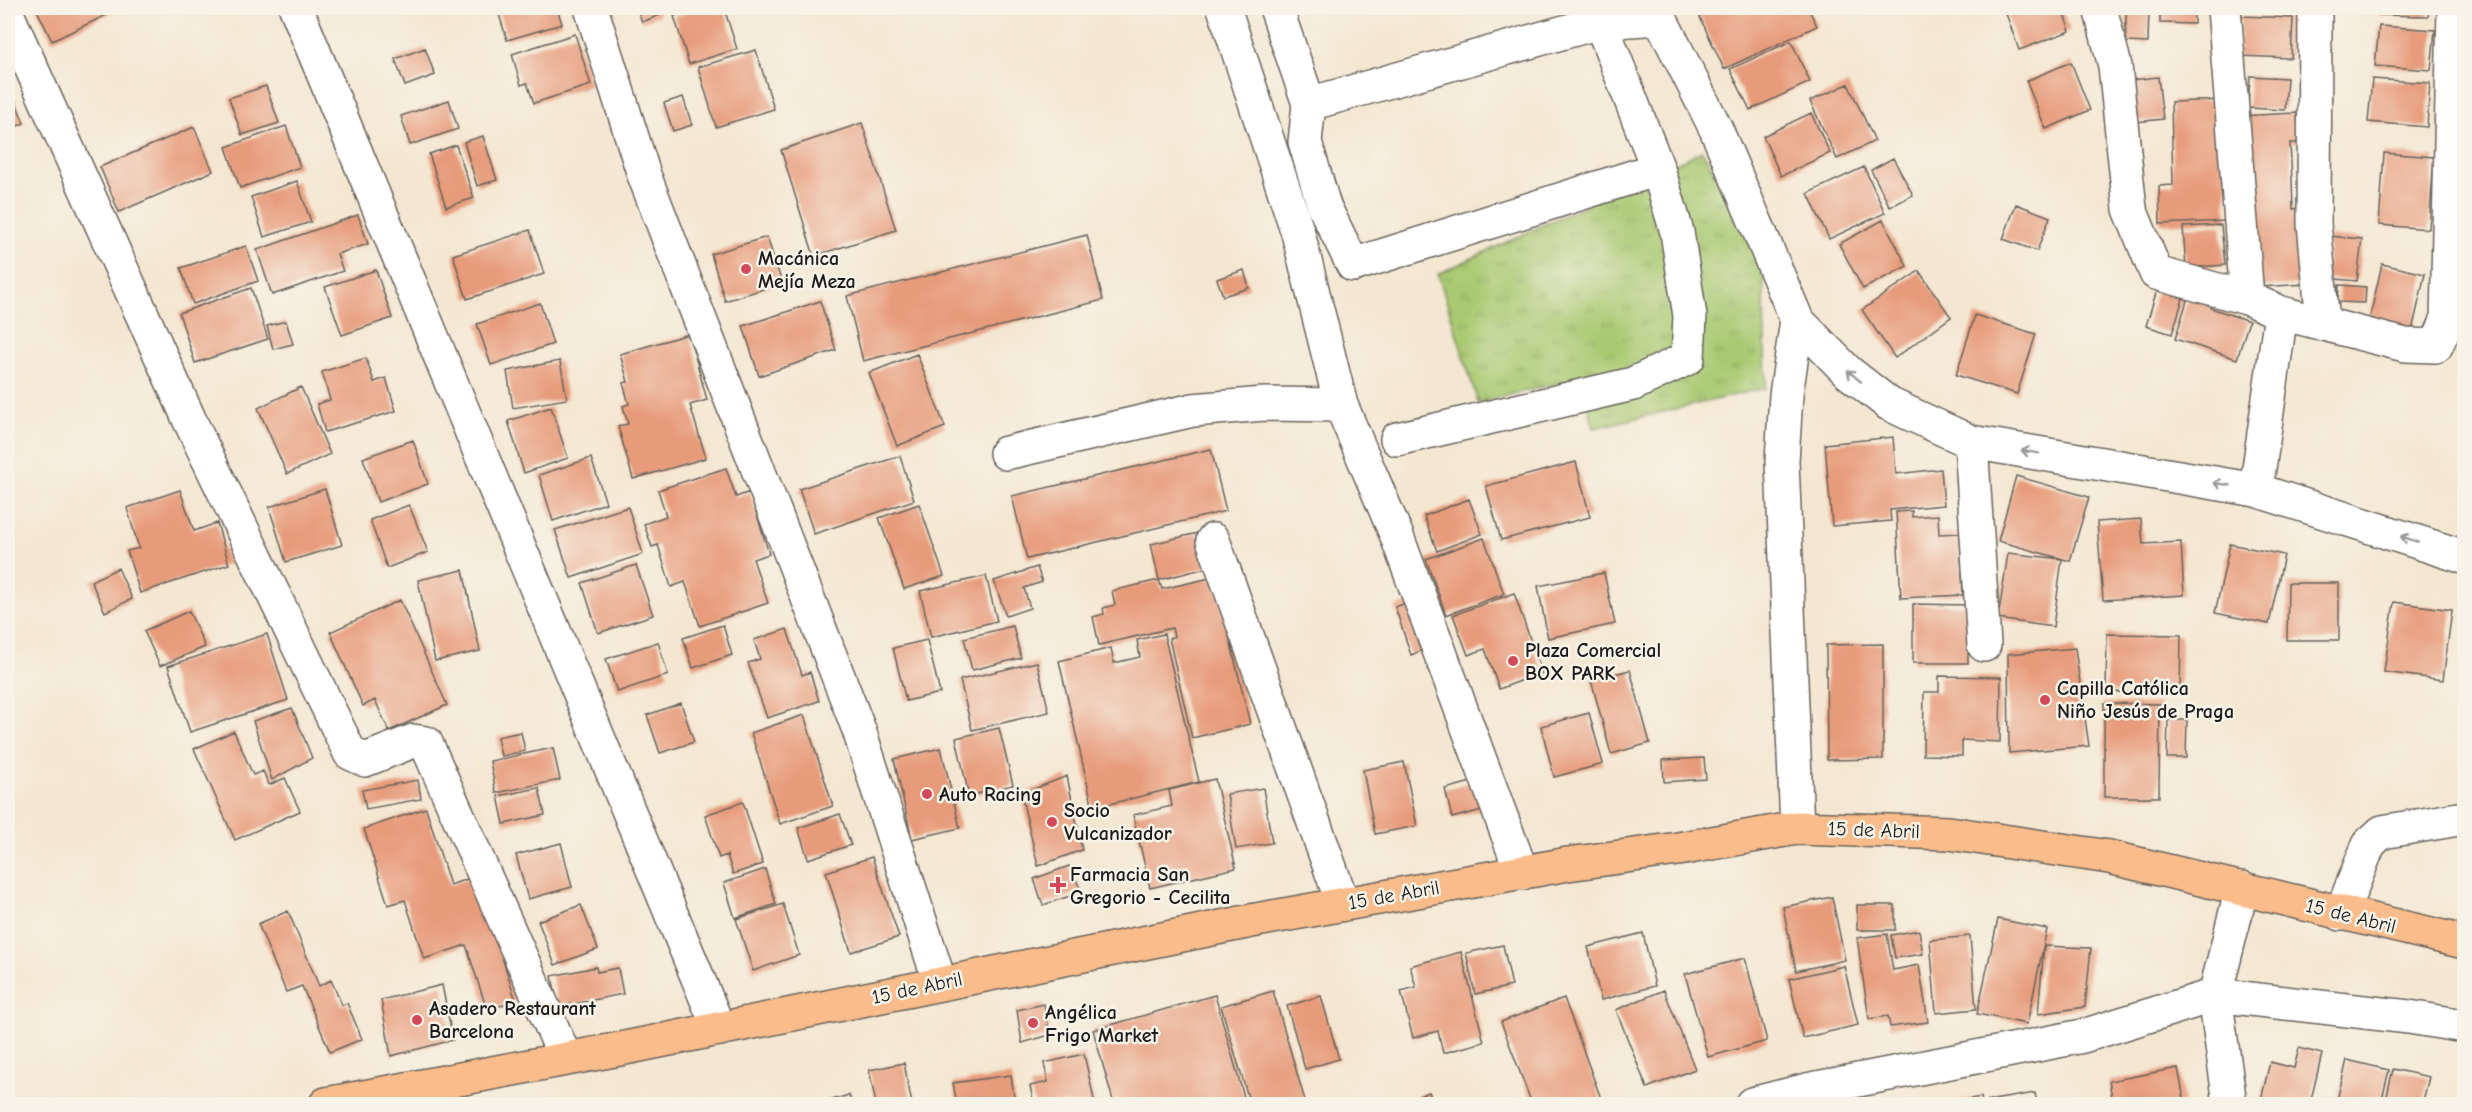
<svg xmlns="http://www.w3.org/2000/svg" width="2472" height="1112" font-family="'Comic Neue',sans-serif">
	<style>
		.grass { fill: url(#grass-tufts); stroke: #627246; stroke-width: 1.5 }
		.building { fill: #e79b7a }
		.lines { fill: none; stroke-linecap: round; stroke-linejoin: round }
		.minor-casing { stroke: #68635c; stroke-width: 36 }
		.major-casing { stroke: #68635c; stroke-width: 36 }
		.minor { stroke: #fff; stroke-width: 33 }
		.major { stroke: #fabc8b; stroke-width: 33 }
		.oneway { stroke: #999 }
		.poi-dot { fill: #d1495b; stroke: #f7f3e8; stroke-width: 2 }
		.labels { text-anchor: middle; dominant-baseline: central; stroke-width: 5; stroke-linejoin: round; paint-order: stroke }
		.poi-label { font-size: 20px; font-weight: bold; fill: #1c1c1c; stroke: #f7f3e8; text-anchor: start }
		.street-label { font-size: 20px; fill: #1c1c1c; stroke: #f7f3e8 }
	</style>
	<defs>
		<pattern id="grass-tufts" width="24" height="20" patternUnits="userSpaceOnUse" patternTransform="scale(1.5)"><rect width="24" height="20" fill="#a9c971"/><path d="M3 7l-1-3M5 7V3M7 7l1-3M15 17l-1-3M17 17v-4M19 17l1-3" fill="none" stroke="#91ac61"/></pattern>
	</defs>
	<rect width="100%" height="100%" fill="#f7f3e8"/>
	<filter id="ink" filterUnits="userSpaceOnUse"><feTurbulence type="fractalNoise" baseFrequency=".0167" numOctaves="2"/><feDisplacementMap in="SourceGraphic" scale="12" xChannelSelector="R" yChannelSelector="G"/><feConvolveMatrix kernelMatrix="1 2 1 2 8 2 1 2 1" color-interpolation-filters="sRGB"/></filter>
	<filter id="wash" filterUnits="userSpaceOnUse"><feTurbulence type="fractalNoise" baseFrequency=".008" numOctaves="4" result="noise"/><feDisplacementMap in="SourceGraphic" scale="24" xChannelSelector="R" yChannelSelector="G"/><feGaussianBlur stdDeviation="1.35" result="paint"/><feColorMatrix in="noise" values="0 0 0 0 0 0 0 0 0 0 0 0 0 0 0 0 0 1.4 0 .05"/><feComposite in="paint" operator="in"/></filter>
	<g filter="url(#wash)">
		<rect width="100%" height="100%" fill="#f4e7d2"/>
		<!-- grass -->
		<path class="grass" d="M1702,151l61,104 3,133 -172,40 -13,-51 -103,26 -40,-129z"/>
		<g id="blocks">
			<!-- building -->
			<path class="building" d="M36,8h85l-69,33z
				M497,8h60l5,16 -55,16z
				M637,8h20l3,7 -18,7z
				M700,8h24l13,41 -48,15 -15,-48z
				M1711,8h97l9,18 -93,43 -26,-56z
				M2004,8h58l8,23 -51,19z
				M2126,8h23l-1,35 -22,-1z
				M2160,8h34v16l-34,-1z
				M2379,8h50l-1,8 -50,-1z
				M2240,16l53,2 -2,40 -52,-2z
				M2379,26l56,4 -4,40 -56,-4z
				M575,34l16,51 -57,18 -7,-20 -6,2 -9,-31z
				M1791,41l19,41 -60,28 -20,-41z
				M425,48l10,27 -30,11 -10,-27z
				M756,50l18,59 -58,18 -18,-60z
				M2071,62l19,48 -44,19 -20,-48z
				M2250,76l37,2 -2,32 -37,-2z
				M2158,77l5,42 -36,4 -4,-42z
				M2372,79l58,4 -3,44 -59,-5z
				M8,82l16,41 -16,7z
				M1848,84l27,57 -38,18 -27,-58z
				M266,86l13,37 -37,12 -13,-37z
				M683,97l9,28 -19,6 -9,-28z
				M449,100l9,29 -48,16 -9,-29z
				M2224,100l3,121 -67,3 -1,-38 14,-1 -2,-83z
				M1811,113l19,40 -49,23 -18,-40z
				M2297,113l2,30h-9l2,38 1,28 9,-1 4,76 -46,3 -20,-171z
				M862,123l34,107 -82,26 -33,-106z
				M286,126l14,41 -60,21 -14,-41z
				M194,127l19,44 -94,41 -19,-45z
				M483,136l14,44 -20,6 -13,-44z
				M456,145l18,53 -28,9 -17,-53z
				M2384,153l50,4 -5,72 -50,-4z
				M1893,158l20,37 -23,12 -19,-37z
				M1864,167l21,46 -56,26 -21,-46z
				M297,181l14,41 -47,15 -13,-40z
				M2016,204l34,13 -13,34 -34,-12z
				M358,215l10,29 -31,10 6,17 -71,24 -15,-45z
				M1883,220l24,46 -44,23 -24,-45z
				M2221,225l4,40 -39,3 -3,-41z
				M530,230l14,44 -77,25 -14,-44z
				M1087,235l16,65 -240,61 -16,-65z
				M2329,236l33,3 -5,42 -32,-3z
				M767,237l15,46 -57,18 -14,-47z
				M246,246l12,35 -65,23 -12,-36z
				M2382,264l43,10 -13,57 -43,-10z
				M376,270l16,48 -50,17 -17,-48z
				M1244,270l5,18 -26,8 -6,-17z
				M1919,271l32,46 -56,41 -33,-48z
				M2159,283l26,9 -13,42 -26,-8z
				M2339,285l27,2 -1,16 -27,-1z
				M251,288l17,51 -73,24 -16,-50z
				M2190,291l24,8 -3,9 38,13 -12,38 -62,-20z
				M820,301l16,49 -77,26 -16,-50z
				M540,303l13,41 -62,21 -14,-41z
				M1975,315l61,19 -19,60 -61,-19z
				M286,321l7,23 -20,5 -6,-23z
				M689,334l18,66 -17,5 16,53 -73,21 -15,-53 10,-2 -5,-18 6,-2 -6,-21 5,-1 -8,-28z
				M917,354l28,73 -48,19 -28,-73z
				M366,358l8,24 12,-4 10,33 -71,21 -8,-28 13,-4 -8,-28z
				M560,361l7,38 -54,9 -6,-37z
				M301,387l29,67 -43,20 -29,-66z
				M551,407l17,51 -44,15 -16,-52z
				M1893,437l3,37 45,-5 3,36 -54,5 1,11 -59,5 -7,-82z
				M413,440l15,44 -50,18 -15,-44z
				M1211,449l15,62 -199,48 -15,-63z
				M900,456l14,44 -100,34 -15,-45z
				M591,458l15,45 -53,18 -14,-46z
				M1576,462l14,55 -89,23 -15,-54z
				M726,468l10,29 14,-5 19,62 -16,5 15,44 -68,23 -15,-44 -14,5 -13,-42 -6,2 -8,-23 22,-8 -8,-26z
				M2016,476l73,21 -19,64 -72,-20z
				M325,489l17,56 -56,17 -17,-55z
				M180,490l14,41 23,-8 12,41 -89,29 -13,-42 12,-3 -12,-40z
				M1469,499l13,35 -45,17 -13,-35z
				M919,504l25,72 -40,13 -25,-71z
				M409,505l19,47 -41,16 -17,-48z
				M628,507l15,47 -72,24 -16,-48z
				M1912,511v6l26,-2 1,19 21,-1 3,62 -62,3 -5,-86z
				M2141,519l2,25 38,-2 3,53 -81,5 -6,-78z
				M1198,533l8,35 -47,12 -8,-36z
				M1484,538l20,56 -58,21 -20,-56z
				M2230,544l54,11 -15,69 -54,-11z
				M2008,553l54,6 -9,68 -55,-8z
				M636,565l17,50 -55,18 -16,-50z
				M1037,567l5,15 -18,6 6,20 -24,8 -12,-35z
				M118,568l14,31 -27,13 -14,-31z
				M463,570l17,81 -45,10 -17,-81z
				M1604,573l11,51 -67,14 -10,-52z
				M986,576l11,45 -66,16 -11,-46z
				M1215,577l35,147 -58,14 -23,-100 5,-1 -2,-9 -73,17 -6,-28 11,-3 -1,-6 12,-3 -3,-14 47,-11 3,9z
				M2288,583h51v57h-52z
				M1514,593l28,80 -43,16 -14,-40 -17,6 -15,-40z
				M1418,599l16,47 -23,9 -16,-48z
				M400,600l47,105 -58,26 -14,-31 -12,6 -33,-74z
				M2394,602l58,8 -9,70 -59,-8z
				M1913,604l55,1v58h-55z
				M189,611l16,36 -45,19 -16,-35z
				M723,625l9,30 -39,13 -10,-30z
				M1013,626l8,32 -49,12 -8,-32z
				M787,629l15,46 8,-3 9,29 -52,17 -19,-55 12,-4 -6,-19z
				M267,634l21,66 -98,32 -22,-66z
				M1164,634l35,148 -106,26 -34,-147 52,-13 3,15 26,-6 -3,-17z
				M2107,634l74,1 -1,58 -74,-1z
				M927,640l13,53 -34,8 -13,-53z
				M658,642l10,33 -51,17 -11,-33z
				M1883,644v115l-56,1 -1,-115z
				M2075,648l14,98 -80,7 -1,-99z
				M1037,662l12,50 -77,18 -12,-50z
				M1630,670l20,73 -39,11 -20,-74z
				M1939,676l62,1 -1,65 -38,-2v16l-39,-1 1,-63h15z
				M681,703l13,39 -34,11 -13,-38z
				M2104,703l56,1 -1,93h-55z
				M292,708l20,50 -40,22 -19,-59z
				M1589,713l14,51 -49,13 -13,-51z
				M804,715l29,91 -53,18 -29,-91z
				M2168,720h19l-1,38h-19z
				M999,728l14,57 -44,11 -13,-58z
				M234,731l19,44 10,-4 6,14 16,-7 15,33 -65,29 -41,-91z
				M521,732l4,19 -24,5 -4,-19z
				M553,748l7,32 -64,13 -6,-32z
				M941,748l19,80 -48,11 -18,-80z
				M1704,758l2,21 -42,3 -1,-22z
				M1404,762l13,64 -42,8 -12,-64z
				M1067,776l15,74 -44,16 -17,-72z
				M1215,779l21,89 -86,20 -17,-73 39,-9 -3,-16z
				M418,780l3,19 -55,10 -4,-19z
				M1479,780l7,29 -34,9 -7,-29z
				M539,788l6,27 -41,9 -6,-28z
				M1263,788l9,55 -36,6 -9,-55z
				M743,802l20,62 -30,10 -6,-19 -8,3 -14,-43z
				M426,808l24,77 26,-9 40,125 -29,9 -21,-65 -42,14 -19,-59 -17,5 -24,-76z
				M840,814l11,31 -43,14 -10,-31z
				M561,843l11,44 -44,12 -12,-44z
				M872,857l27,80 -48,15 -25,-80z
				M1069,866l13,26 -39,13 -9,-26z
				M765,869l11,35 -41,14 -11,-35z
				M1832,897l13,63 -49,11 -13,-64z
				M783,904l16,51 -46,16 -17,-52z
				M581,905l17,44 -43,16 -17,-44z
				M1857,905h38v25h-38z
				M288,911l31,75 12,-6 11,25 5,-2 15,36 -32,13 -28,-66 -16,6 -28,-68z
				M1998,919l49,10 -20,95 -50,-10z
				M1919,930l4,24 -28,4 -4,-23z
				M1643,933l12,53 -54,14 -13,-53z
				M1887,934l6,36 26,-5 9,57 -38,5 -2,-11 -19,3 -12,-81z
				M1970,936l6,73 -40,4 -6,-73z
				M1503,945l9,41 -37,8 -9,-41z
				M2044,946l47,2 -6,59 -47,7z
				M1461,952l23,90 -41,11 -5,-22 -25,7 -12,-47 15,-4 -6,-21z
				M1745,958l22,83 -59,16 -23,-83z
				M1844,966l14,59 -55,13 -14,-59z
				M596,967l1,5 21,-4 5,26 -65,13 -6,-31z
				M442,985l11,55 -62,16 -10,-56z
				M1664,990l31,79 -48,19 -31,-78z
				M1273,991l33,113h-56l-29,-98z
				M1215,995l31,109h-132l-21,-74z
				M1321,996l18,63 -34,10 -18,-63z
				M1564,998l39,106h-71l-31,-82z
				M1044,1004l6,31 -28,8 -5,-33z
				M2299,1048l23,6 -12,50h-50l10,-42 24,6z
				M1084,1054l11,50h-61l-4,-18 18,-4 -4,-19z
				M2347,1060l42,10 -8,34h-45z
				M904,1063l8,41h-36l-7,-34z
				M2178,1068l7,36h-72l-4,-23z
				M2393,1069l36,8 -6,24 11,3h-49z
				M1011,1075l4,29h-58l-4,-21z
				M1429,1092l5,12h-37z
				M2035,1093l2,11h-50v-3z
				M849,1095l3,9h-34z
				M1981,1097l1,7h-23l-1,-3z"/>
		</g>
	</g>
	<g filter="url(#ink)">
		<use href="#blocks" fill-opacity="0" stroke="#68635c" stroke-width="1.5"/>
		<g class="lines">
			<defs>
				<path id="minor" d="M296,8l423,1021
					M591,8l53,167 215,555 81,253
					M1224,8l74,225 43,172 55,129 126,339
					M1276,8l33,96
					M1595,8l63,161
					M1655,8l61,121 81,191 51,52 41,32 82,38 285,48 208,67
					M2100,8l15,58 15,143 26,64 91,25 34,15 124,32 31,1 11,-25 7,-313
					M2224,8l23,290
					M2315,8l-1,215 9,100
					M8,16l182,405 160,332 15,7 48,-19 13,2 140,316
					M1797,320l-11,75 -4,66 15,367
					M1397,439l236,-55 55,-26 2,-42 -13,-84 -19,-63 -305,96 -29,-59 -19,-64 4,-38 291,-82 60,-4
					M1971,442l13,203
					M1006,453l187,-43 71,-6 77,1
					M2256,490l25,-177
					M1213,540l130,364
					M2341,914l28,-70 13,-12 82,-14
					M1752,1104l55,-14 276,-54 132,-41 27,-107
					M2230,1104l-15,-109 194,22 55,9"/>
				<path id="major" d="M326,1104l299,-56 631,-128 312,-56 110,-15 119,-21 152,5 160,24 355,85"/>
			</defs>
			<!-- minor casing -->
			<use href="#minor" class="minor-casing"/>
			<!-- major casing -->
			<use href="#major" class="major-casing"/>
			<!-- minor -->
			<use href="#minor" class="minor"/>
			<!-- major -->
			<use href="#major" class="major"/>
		</g>
		<!-- one-way arrows -->
		<defs><path id="oneway-shaft" d="M-6 0H5M1.5-3L5.5 0L1.5 3" fill="none" stroke-width="1.6" stroke-linecap="round" stroke-linejoin="round" transform="scale(1.5)"/></defs>
		<g class="oneway">
			<use href="#oneway-shaft" transform="translate(1854 376) rotate(-141)"/>
			<use href="#oneway-shaft" transform="translate(2030 452) rotate(-171)"/>
			<use href="#oneway-shaft" transform="translate(2222 484) rotate(-171)"/>
			<use href="#oneway-shaft" transform="translate(2409 539) rotate(-162)"/>
		</g>
	</g>
	<!-- markers -->
	<g class="poi-dot">
		<circle cx="746" cy="269" r="6"/>
		<circle cx="1513" cy="661" r="6"/>
		<circle cx="2045" cy="700" r="6"/>
		<circle cx="927" cy="794" r="6"/>
		<circle cx="1052" cy="822" r="6"/>
		<path d="M1055 876h6v6h6v6h-6v6h-6v-6h-6v-6h6z"/>
		<circle cx="417" cy="1020" r="6"/>
		<circle cx="1033" cy="1023" r="6"/>
	</g>
	<g class="labels">
		<!-- poi labels -->
		<g class="poi-label">
			<text x="758" y="258">Macánica<tspan x="758" dy="23">Mejía Meza</tspan></text>
			<text x="1525" y="650">Plaza Comercial<tspan x="1525" dy="23">BOX PARK</tspan></text>
			<text x="2057" y="688">Capilla Católica<tspan x="2057" dy="23">Niño Jesús de Praga</tspan></text>
			<text x="939" y="794">Auto Racing</text>
			<text x="1064" y="810">Socio<tspan x="1064" dy="23">Vulcanizador</tspan></text>
			<text x="1070" y="874">Farmacia San<tspan x="1070" dy="23">Gregorio - Cecilita</tspan></text>
			<text x="429" y="1008">Asadero Restaurant<tspan x="429" dy="23">Barcelona</tspan></text>
			<text x="1045" y="1012">Angélica<tspan x="1045" dy="23">Frigo Market</tspan></text>
		</g>
		<!-- street labels -->
		<g class="street-label">
			<text transform="translate(1874 830) rotate(2)">15 de Abril</text>
			<text transform="translate(1394 895) rotate(-10)">15 de Abril</text>
			<text transform="translate(2351 916) rotate(14)">15 de Abril</text>
			<text transform="translate(917 988) rotate(-12)">15 de Abril</text>
		</g>
	</g>
	<!-- margin -->
	<rect width="2472" height="1112" fill="none" stroke="#f7f3e8" stroke-width="30"/>
</svg>
